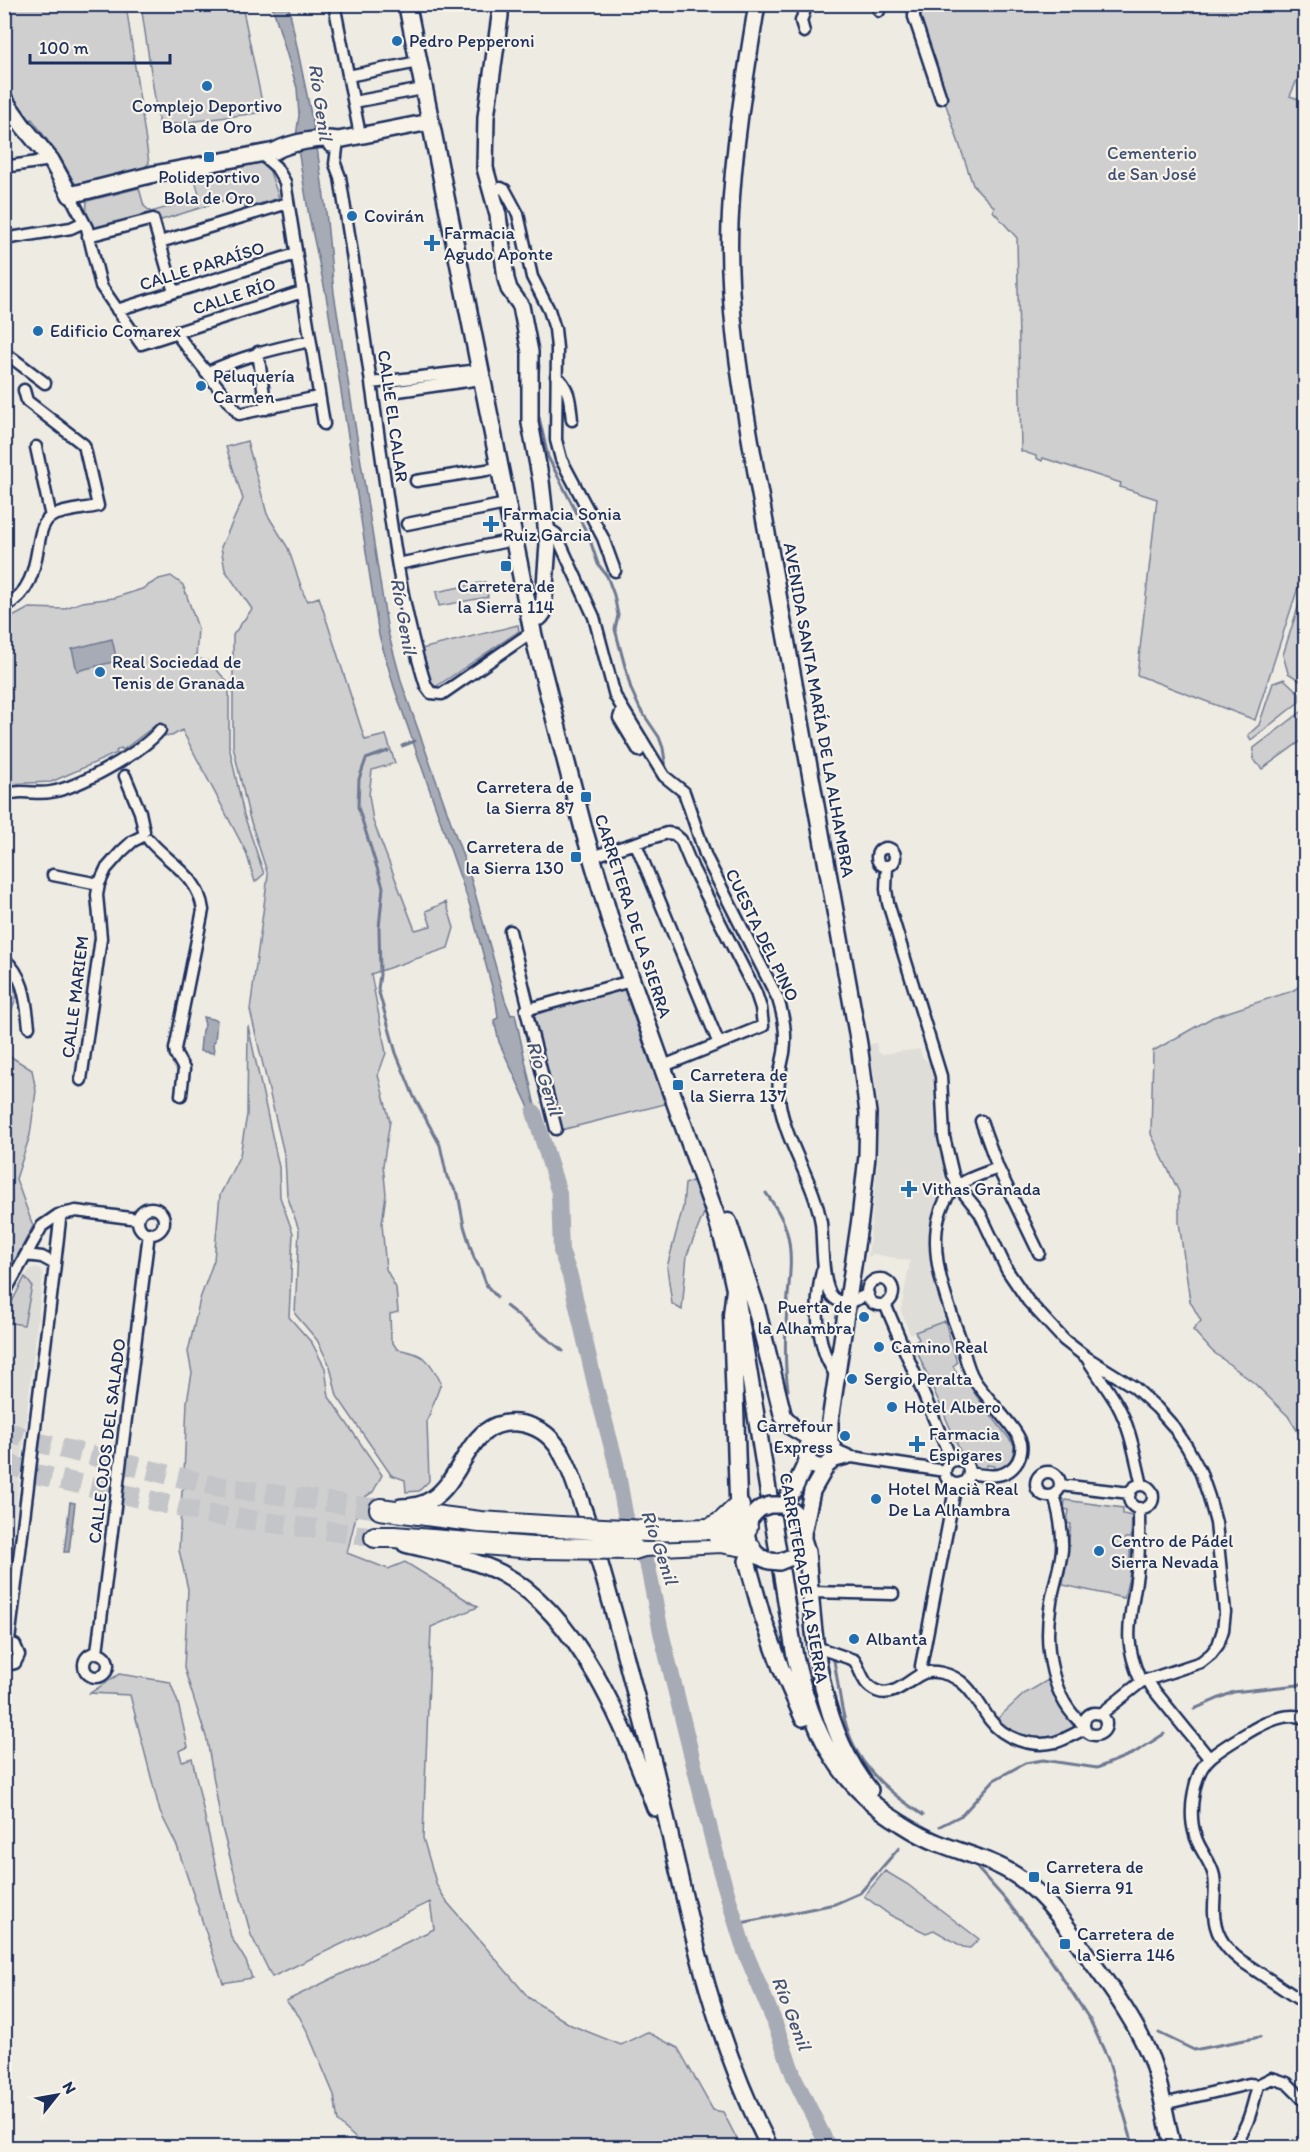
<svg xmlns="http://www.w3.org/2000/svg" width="1310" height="2152" font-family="Itim,sans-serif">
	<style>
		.built { fill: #deddd8 }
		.green { fill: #cfcfcf; stroke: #757f96; stroke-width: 1.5 }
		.water { fill: #a6abb5; stroke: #6e7992; stroke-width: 1.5 }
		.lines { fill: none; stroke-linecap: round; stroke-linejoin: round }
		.stream { stroke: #6e7992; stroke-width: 3 }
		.river { stroke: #a6abb5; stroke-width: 16 }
		.highway-tunnel { stroke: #c4c5c8; stroke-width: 20; stroke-dasharray: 20 10; stroke-linecap: butt }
		.street-casing { stroke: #1b2f5e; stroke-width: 15 }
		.secondary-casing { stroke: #1b2f5e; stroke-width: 20 }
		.primary-casing { stroke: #1b2f5e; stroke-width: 21 }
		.highway-casing { stroke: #1b2f5e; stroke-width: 24 }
		.street { stroke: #f7f3e8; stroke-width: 10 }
		.secondary { stroke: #f7f3e8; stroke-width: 15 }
		.primary { stroke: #f7f3e8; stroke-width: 16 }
		.highway { stroke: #f7f3e8; stroke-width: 20 }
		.secondary-bridge-casing { stroke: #1b2f5e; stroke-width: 20; stroke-linecap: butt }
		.highway-bridge-casing { stroke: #1b2f5e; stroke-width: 24; stroke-linecap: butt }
		.secondary-bridge { stroke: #f7f3e8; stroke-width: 15 }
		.highway-bridge { stroke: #f7f3e8; stroke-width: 20 }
		.poi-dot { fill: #1f6fb2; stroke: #f7f3e8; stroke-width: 2 }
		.labels { text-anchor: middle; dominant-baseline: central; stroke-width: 4.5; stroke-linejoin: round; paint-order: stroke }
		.poi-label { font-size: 18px; fill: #1b2f5e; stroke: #f7f3e8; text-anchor: start }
		.park-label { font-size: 18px; fill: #3f4f75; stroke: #f7f3e8 }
		.street-label { font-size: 18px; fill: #1b2f5e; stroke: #f7f3e8 }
		.water-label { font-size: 20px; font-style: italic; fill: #455478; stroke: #f7f3e8 }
	</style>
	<rect width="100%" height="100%" fill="#eeebe2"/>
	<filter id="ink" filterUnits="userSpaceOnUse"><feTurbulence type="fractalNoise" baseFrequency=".0167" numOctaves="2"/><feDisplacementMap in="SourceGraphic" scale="12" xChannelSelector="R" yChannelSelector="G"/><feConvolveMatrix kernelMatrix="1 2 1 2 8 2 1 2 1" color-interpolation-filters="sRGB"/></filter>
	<g filter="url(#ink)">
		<!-- built -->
		<path class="built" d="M876,1043l2,9 4,2 38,-5 2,8 8,6 5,19 1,37 9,60 -12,38 -4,31 4,27 12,46 -35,13 -9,-23 9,-50 -36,-7 -6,3 10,-100v-51l-8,-62z
			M36,1267l6,4 1,4 -38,324v-284l24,-45z"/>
		<!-- green -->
		<path class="green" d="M916,4l389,1 -1,59 -14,32 16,6 -1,464 -50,154 -118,-45 20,-176 -37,-12 1,-4 -78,-25 -1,3 -6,-3v-2l-15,-5 -4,-213 -24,-27 1,-4 -21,-22 -57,-169z
			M6,5h120l23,158 -6,6 -66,15 -3,-2 -13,-23 -29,-40 -5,1 -22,-34z
			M141,5h101l22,107 -105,14z
			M260,163l9,6 10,29 -34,10 -2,-7 -12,4 -2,-6 -71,22 -63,10 -9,-15 1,-15 52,-13 5,18 7,6 49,-14 -6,-22z
			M247,441l20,73 21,34 16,47 4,6 11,-4 46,143 21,-5 9,28 -23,7 -3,25 4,26 42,109 16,-4 -5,-15 20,-9 8,26 -6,20 -77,26 15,79 -8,22 12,46 -7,44 3,29 -4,30 4,45 10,19 2,24 -8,2 1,26 6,9c27,5 32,9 44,34l-14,38 2,60 -10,10 -13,1 -1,-12 -14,-5 -54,-79 -7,-30 -13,-26 -22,-26 4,-84 -12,-35 -2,-37 -35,-148 18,-135 -19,-59 -16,-70v-111l19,-26 -27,-39 -4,-23 22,-48 -17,-52z
			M171,576l12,9 15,43 -2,30 14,4 19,22v62l15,69 20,59 -9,8 -9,-30 -64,-122 -10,6h-7l-8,-12 -34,26 -2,-2 -5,3 1,2 -66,29 -46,2v-163l24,-13 34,1 19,-7 32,-4 28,-9 17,-10z
			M485,582l3,15 -49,9 -3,-14z
			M1305,585v99l-17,-11 -5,-18z
			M518,625l1,6 -82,55 -5,-1 -11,-36z
			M1284,679l15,14v9l-48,38 -3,-5 11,-10 14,-42z
			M1305,709v29l-43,31 -9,-10 1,-11z
			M5,971l12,24 -11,31 -1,27 27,17 4,21 -6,44 -14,44 17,47 -28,53z
			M1305,983v460l-17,-27 -34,-33 -42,-32 -19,-21 8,-9 -11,-20 -11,-79v-30l-28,-58 2,-83 60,-34 79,-26z
			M623,987l42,117 -104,26 -30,-117z
			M248,1026l31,141 1,30 13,36 -4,84 23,26 13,25 4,29 53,78 -9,17 -13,8 -13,53 41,16 17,-7 73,45 -47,20 -8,211 14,48 10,16 82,96 42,27 50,20 26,-13 31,16 35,62 10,2 18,35h-376l-27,-25 -4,-27 -27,-64 -8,-15 -13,-15 148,-72 -4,-27 -158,75 -21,-42 -29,-107 -15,-88 -23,-72 4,-79 -9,-39 3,-60 5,-4v-8l-3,-4 3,-72 5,-29 -4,-21 12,-53 14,-39 6,-65 20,-40 7,-40z
			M694,1180l10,33 -17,42 -5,55 -10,-6 -5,-37 16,-60 2,-23z
			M25,1277l7,9 -8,39 -19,-3v-7z
			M945,1321l12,42 -4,3 6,11 4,-2 12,19 39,51c0,14 -6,22 -20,26v-5l-7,-1 -1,5 -9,-1 -6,-12 -10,-4 -48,-111 6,-3 -4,-7z
			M1065,1500l58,8v6l9,2 -1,22h-6l-1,9 6,1v25l-6,25 -61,-13 8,-61 -4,-1 2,-13 -5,-1z
			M119,1674l51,8 8,21 10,44 -9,4 3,10 10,-3 39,179 15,24 6,17 -29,5 -46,-137 -17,-34 -30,-117 -40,-2z
			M1048,1680l12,25 14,22c-28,15 -55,18 -77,-8l27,-25z
			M885,1871l22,13 72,55 -9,9 -7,-1 -29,-17 -8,3 -36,-18 -26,-19z"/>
		<!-- water -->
		<path class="water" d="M272,5h13l4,3 26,126 11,77 8,82 54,339 14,52 69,195 34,121 6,15 4,-1 26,120 -42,-92 -5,-22 4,-2 -2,-16 -26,-96 -76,-219 -15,-52 -53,-340 -17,-79 -13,-79 3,-22 -2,-27z
			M112,639l5,22 -40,10 -5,-22z
			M203,1017l14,3 -2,21 -2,2 1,10 -14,-2 2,-21 3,-5z
			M70,1502l5,1 -6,49h-5z"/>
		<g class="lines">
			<!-- stream -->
			<path class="stream" d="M493,128l4,-38
				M499,191l10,36v16
				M529,310l10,56 -2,26
				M537,408l11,49 41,80 9,27 9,12 7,19 4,20 -3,14 16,60 9,20 19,28 4,11 3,20
				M402,746l13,-5
				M388,751l-22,8 -7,20 -1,28 25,80 -4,41 1,47 -2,14 18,64 18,44 26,48 7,32 11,17 6,32 10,32 7,12 6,16 10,11
				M766,1193c8,11 16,23 20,36 8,26 3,52 1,78 -2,28 -3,55 1,83
				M506,1306l57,45
				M834,1661c5,26 7,54 17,78 13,33 43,57 72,76
				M1194,1709l39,-17 65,-7 8,-3
				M940,1826l22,-11 32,-35 31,-17 18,-3 54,8 37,-15 30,-19
				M978,1869l26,29 33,41 53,81 18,39 26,89
				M736,1924l99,-20 25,-11 39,-45
				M1159,2033l35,17 66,-13"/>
			<!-- river -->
			<path class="river" d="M534,1112l25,81 2,58 9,25 25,108 21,79 10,56 22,48 13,65 59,238 24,79 30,72 21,58 34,69"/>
			<!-- highway-tunnel -->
			<path class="highway-tunnel" d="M4,1430l32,12 179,44 165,23
				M4,1462l28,11 181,42 162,22"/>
			<defs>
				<path id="street" d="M334,4l26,131
					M914,4v13l27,81
					M879,11l1,-7
					M804,32l-3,-11 6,-17
					M348,76l70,-14
					M354,102l69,-13
					M338,140l-3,24 5,13c15,92 28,184 41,276 11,78 21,158 45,233l5,7 11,1 84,-58 7,-2
					M261,154l15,13 9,15 39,242
					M4,167l47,-7
					M491,190l10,-2 4,2 13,24 14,63 17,33 6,19 2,19 -1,92 5,19 42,79 12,33
					M70,195l17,33 14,58 40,58 161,-52
					M88,236l65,-17 21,73
					M4,239l67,-11 13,-6
					M160,242l128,-39
					M117,310l179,-56
					M175,332l64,82 79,-17
					M258,352l8,57
					M4,355l8,3 33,25
					M206,373c34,-16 67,-24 104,-32
					M556,376c14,12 14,26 16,44
					M371,383l108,-13
					M398,391l83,-12
					M36,447l15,70
					M416,481l83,-13
					M407,524l99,-20
					M547,528l9,6 38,83 21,79 49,80 20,16 22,65 72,142c6,18 9,35 6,54 -3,15 -7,29 -5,45 5,44 35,81 42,125 2,17 0,65 13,75 10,9 24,1 34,-4
					M398,564l115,-24
					M4,607c45,-23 25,-79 48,-91 13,-6 32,-7 46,-10l-14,-61 -57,-44 -3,-11
					M622,709l-3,9 20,33
					M125,776l15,36 4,19
					M4,796c15,-8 31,-1 47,-4 29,-5 91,-40 109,-62
					M149,840c20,24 49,34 54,70l-28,139 1,6 8,14 -3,26
					M636,844l83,200
					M877 857a9 9 0 1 1 18 0a9 9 0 1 1-18 0Z
					M591,857l76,-24 7,1 7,6 12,29 63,124 5,15 2,18 -102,41
					M887,866l-1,23 2,14 53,173 3,61 9,38 5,11 22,27 27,57 21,31 36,39 22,17 48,30 23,21 16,18 14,21 13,24 9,26 7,26 9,89 -2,18 -5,15 -7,9 -10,8 -60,20 -40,32
					M53,875l46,9
					M510,931l19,78 -3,1 30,119
					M4,959c21,17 22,44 25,68
					M529,1009l102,-28
					M81,1080l20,-142 -4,-43 2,-11 7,-15 15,-17 12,-11 8,-4
					M981,1121l17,47 41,85
					M138 1221a13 13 0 1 1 26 0a13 13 0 1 1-26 0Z
					M26,1255l16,2 13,7
					M822,1271c-6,26 -6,55 2,80 2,9 8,17 12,25
					M867 1292a13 13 0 1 1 26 0a13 13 0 1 1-26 0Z
					M4,1294l38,-68 16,-11 18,-4 62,8
					M885,1304l67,157
					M1088,1360c9,14 20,29 29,44 14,25 18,53 25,81
					M834,1449l18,8 93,14
					M945 1472a12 12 0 1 1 24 0a12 12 0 1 1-24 0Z
					M830,1463l22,-6
					M1036 1484a12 12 0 1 1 24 0a12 12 0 1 1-24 0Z
					M969,1473c18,3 38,7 49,-12 3,-6 4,-12 3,-18 -4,-15 -35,-45 -46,-62 -9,-14 -10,-27 -15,-43 -15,-42 -40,-103 -10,-145 10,-13 33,-19 48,-25
					M1060,1485l70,8
					M1129 1497a12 12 0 1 1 24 0a12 12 0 1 1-24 0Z
					M1054,1495c5,17 9,36 8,55 -2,20 -10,39 -12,59 -6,38 2,92 34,116
					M1139,1508c0,22 1,44 -2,65 -6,47 -16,63 4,109
					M810,1592l83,2
					M4,1641l11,4 4,10 -4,8 -11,3
					M9,1641l46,-377 5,-44 -2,-5
					M816,1647l38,13c6,8 8,21 16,27 21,17 39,-9 54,-14 5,-2 13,-1 18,0 27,6 34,28 48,47 14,19 42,28 66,22 10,-3 19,-9 29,-13
					M97,1652l52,-419
					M84 1665a12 12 0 1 1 24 0a12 12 0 1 1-24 0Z
					M922,1674l-1,-8 35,-182
					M1147,1679l6,10 56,69
					M1084 1724a11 11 0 1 1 22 0a11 11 0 1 1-22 0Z
					M1306,1719c-16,-8 -38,2 -52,10 -15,9 -30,17 -43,28 -18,15 -23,56 -16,78 4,15 16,26 19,41 2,11 0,21 0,32 -1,22 9,39 26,52l66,44
					M1163,2104l86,-20 9,1 14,-7 15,5 19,19
					M1231,2148c17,-18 21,-40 27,-63"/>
				<path id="secondary" d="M500,4v12l-14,101 -1,51 13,47 8,64 3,10 12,17 9,46v71l11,58 7,63 -5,69 -3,4 -10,2
					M757,4c-12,73 -24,146 -27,219 -3,76 9,152 22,227l107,594 9,69 -1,43 -7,63 -30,202v22
					M4,99l19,27 28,34 19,35 84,-21 121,-23c17,-9 44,-14 63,-11
					M331,144l7,-4 92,-18
					M737,1298l58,359c17,72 41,128 107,167 11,7 23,14 36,19 30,12 61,18 87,39 27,21 47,52 67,80 22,30 45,62 59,97 11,29 14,59 22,89
					M806 1453a14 14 0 1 1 28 0a14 14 0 1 1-28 0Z
					M401,1507c10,0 22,-2 31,-8 35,-23 36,-86 92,-75 18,4 31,16 39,32 10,18 16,41 23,61 12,39 23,78 34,118 15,60 33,121 46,182 25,113 50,227 104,331
					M761,1508c-23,15 -17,46 9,53
					M804,1529l8,-38 15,-26
					M803,1539l4,13c7,82 9,171 63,238
					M405,1544c32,8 66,14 96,29 78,41 125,156 154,235
					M800,1547c8,-18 0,-36 -19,-42l12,-14 15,-32
					M752,1549l-5,12 15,54 19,53 22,50"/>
				<path id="primary" d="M407,4l126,630 50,193 29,99 105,293 10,34 8,36 -3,26 6,183 3,19
					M728,1222l28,85 27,109 9,11 22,13"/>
				<path id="highway" d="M380,1509l100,13 80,5
					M709,1529l13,-7 17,-16
					M712,1529l35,-2
					M375,1537h19l139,11
					M634,1549l10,-3 76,-4 30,5"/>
			</defs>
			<!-- street casing -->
			<use href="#street" class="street-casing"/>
			<!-- secondary casing -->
			<use href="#secondary" class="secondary-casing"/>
			<!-- primary casing -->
			<use href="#primary" class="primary-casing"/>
			<!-- highway casing -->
			<use href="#highway" class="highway-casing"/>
			<!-- street -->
			<use href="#street" class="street"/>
			<!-- secondary -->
			<use href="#secondary" class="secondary"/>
			<!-- primary -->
			<use href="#primary" class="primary"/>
			<!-- highway -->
			<use href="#highway" class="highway"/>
			<defs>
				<path id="secondary-bridge" d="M761,1508l9,-3h11
					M770,1561l9,1 10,-4"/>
				<path id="highway-bridge" d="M560,1527l87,4 62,-2
					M533,1548l101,1"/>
			</defs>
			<!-- secondary-bridge casing -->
			<use href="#secondary-bridge" class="secondary-bridge-casing"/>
			<!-- highway-bridge casing -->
			<use href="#highway-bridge" class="highway-bridge-casing"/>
			<!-- secondary-bridge -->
			<use href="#secondary-bridge" class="secondary-bridge"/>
			<!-- highway-bridge -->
			<use href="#highway-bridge" class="highway-bridge"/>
		</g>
	</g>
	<!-- markers -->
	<g class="poi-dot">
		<circle cx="397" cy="41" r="6"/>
		<circle cx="207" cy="86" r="6"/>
		<rect x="203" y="151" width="12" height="12" rx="3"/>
		<circle cx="352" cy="216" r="6"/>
		<path d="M429 234h6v6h6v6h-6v6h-6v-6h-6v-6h6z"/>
		<circle cx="38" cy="331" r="6"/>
		<circle cx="201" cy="386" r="6"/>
		<path d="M488 515h6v6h6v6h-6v6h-6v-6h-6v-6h6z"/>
		<rect x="500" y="560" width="12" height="12" rx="3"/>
		<circle cx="100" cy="672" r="6"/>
		<rect x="580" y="791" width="12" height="12" rx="3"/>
		<rect x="570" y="851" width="12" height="12" rx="3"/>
		<rect x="672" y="1079" width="12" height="12" rx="3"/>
		<path d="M906 1180h6v6h6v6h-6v6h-6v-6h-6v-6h6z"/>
		<circle cx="864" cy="1317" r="6"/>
		<circle cx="879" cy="1347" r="6"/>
		<circle cx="852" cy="1379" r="6"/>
		<circle cx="892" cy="1407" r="6"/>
		<circle cx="845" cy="1436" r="6"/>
		<path d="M914 1435h6v6h6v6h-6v6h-6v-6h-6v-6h6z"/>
		<circle cx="876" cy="1499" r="6"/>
		<circle cx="1099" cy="1551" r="6"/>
		<circle cx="854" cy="1639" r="6"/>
		<rect x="1028" y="1871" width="12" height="12" rx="3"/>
		<rect x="1059" y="1938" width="12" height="12" rx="3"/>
	</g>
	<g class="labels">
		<!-- poi labels -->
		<g class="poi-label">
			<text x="409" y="41">Pedro Pepperoni</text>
			<text x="207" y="106" text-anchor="middle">Complejo Deportivo<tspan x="207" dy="21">Bola de Oro</tspan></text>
			<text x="209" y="177" text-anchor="middle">Polideportivo<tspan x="209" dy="21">Bola de Oro</tspan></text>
			<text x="364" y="216">Covirán</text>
			<text x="444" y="233">Farmacia<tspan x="444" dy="21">Agudo Aponte</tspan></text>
			<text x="50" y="331">Edificio Comarex</text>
			<text x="213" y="376">Peluquería<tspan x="213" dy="21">Carmen</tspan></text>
			<text x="503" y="514">Farmacia Sonia<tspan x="503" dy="21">Ruiz Garcia</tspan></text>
			<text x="506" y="586" text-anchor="middle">Carretera de<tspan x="506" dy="21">la Sierra 114</tspan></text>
			<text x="112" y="662">Real Sociedad de<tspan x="112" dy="21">Tenis de Granada</tspan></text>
			<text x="574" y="787" text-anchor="end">Carretera de<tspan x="574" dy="21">la Sierra 87</tspan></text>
			<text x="564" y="847" text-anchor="end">Carretera de<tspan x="564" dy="21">la Sierra 130</tspan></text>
			<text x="690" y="1075">Carretera de<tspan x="690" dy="21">la Sierra 137</tspan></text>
			<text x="922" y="1189">Vithas Granada</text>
			<text x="852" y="1307" text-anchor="end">Puerta de<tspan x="852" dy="21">la Alhambra</tspan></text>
			<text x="891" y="1347">Camino Real</text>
			<text x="864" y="1379">Sergio Peralta</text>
			<text x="904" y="1407">Hotel Albero</text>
			<text x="833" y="1426" text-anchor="end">Carrefour<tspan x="833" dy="21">Express</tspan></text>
			<text x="929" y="1434">Farmacia<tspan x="929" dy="21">Espigares</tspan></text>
			<text x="888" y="1489">Hotel Macià Real<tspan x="888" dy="21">De La Alhambra</tspan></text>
			<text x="1111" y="1541">Centro de Pádel<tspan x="1111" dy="21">Sierra Nevada</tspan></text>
			<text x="866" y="1639">Albanta</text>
			<text x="1046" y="1867">Carretera de<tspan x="1046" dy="21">la Sierra 91</tspan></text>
			<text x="1077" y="1934">Carretera de<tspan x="1077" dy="21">la Sierra 146</tspan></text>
		</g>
		<!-- park labels -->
		<g class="park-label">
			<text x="1152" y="153">Cementerio<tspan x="1152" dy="21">de San José</tspan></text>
		</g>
		<!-- street labels -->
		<g class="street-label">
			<text transform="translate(202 266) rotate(-17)">CALLE PARAÍSO</text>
			<text transform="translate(234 296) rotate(-18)">CALLE RÍO</text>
			<text transform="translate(393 416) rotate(82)">CALLE EL CALAR</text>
			<text transform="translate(819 710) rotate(80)">AVENIDA SANTA MARÍA DE LA ALHAMBRA</text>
			<text transform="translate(633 916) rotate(72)">CARRETERA DE LA SIERRA</text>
			<text transform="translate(762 935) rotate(64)">CUESTA DEL PINO</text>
			<text transform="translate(75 997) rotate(-83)">CALLE MARIEM</text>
			<text transform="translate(107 1441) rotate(-83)">CALLE OJOS DEL SALADO</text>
			<text transform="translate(804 1578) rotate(80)">CARRETERA DE LA SIERRA</text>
		</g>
		<!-- water labels -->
		<g class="water-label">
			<text transform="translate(321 102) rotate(82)">Río Genil</text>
			<text transform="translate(404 616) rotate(80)">Río Genil</text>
			<text transform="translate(545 1078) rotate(72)">Río Genil</text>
			<text transform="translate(660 1547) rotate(71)">Río Genil</text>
			<text transform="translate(792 2013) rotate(69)">Río Genil</text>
		</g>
	</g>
	<!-- margin -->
	<rect width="1310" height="2152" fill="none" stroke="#f7f3e8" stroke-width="24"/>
	<rect x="12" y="12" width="1286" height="2128" fill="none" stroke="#1b2f5e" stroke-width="2" filter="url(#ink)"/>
	<!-- north arrow -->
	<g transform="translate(57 2095) rotate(59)" stroke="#f7f3e8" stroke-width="4.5" paint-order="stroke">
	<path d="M0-4.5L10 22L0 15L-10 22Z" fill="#1b2f5e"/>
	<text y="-9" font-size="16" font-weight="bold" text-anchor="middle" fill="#1b2f5e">N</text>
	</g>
	<!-- scale -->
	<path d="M30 54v9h140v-9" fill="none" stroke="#1b2f5e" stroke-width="3"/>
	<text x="39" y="54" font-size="18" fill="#1b2f5e" stroke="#f7f3e8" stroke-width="4.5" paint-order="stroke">100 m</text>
</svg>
